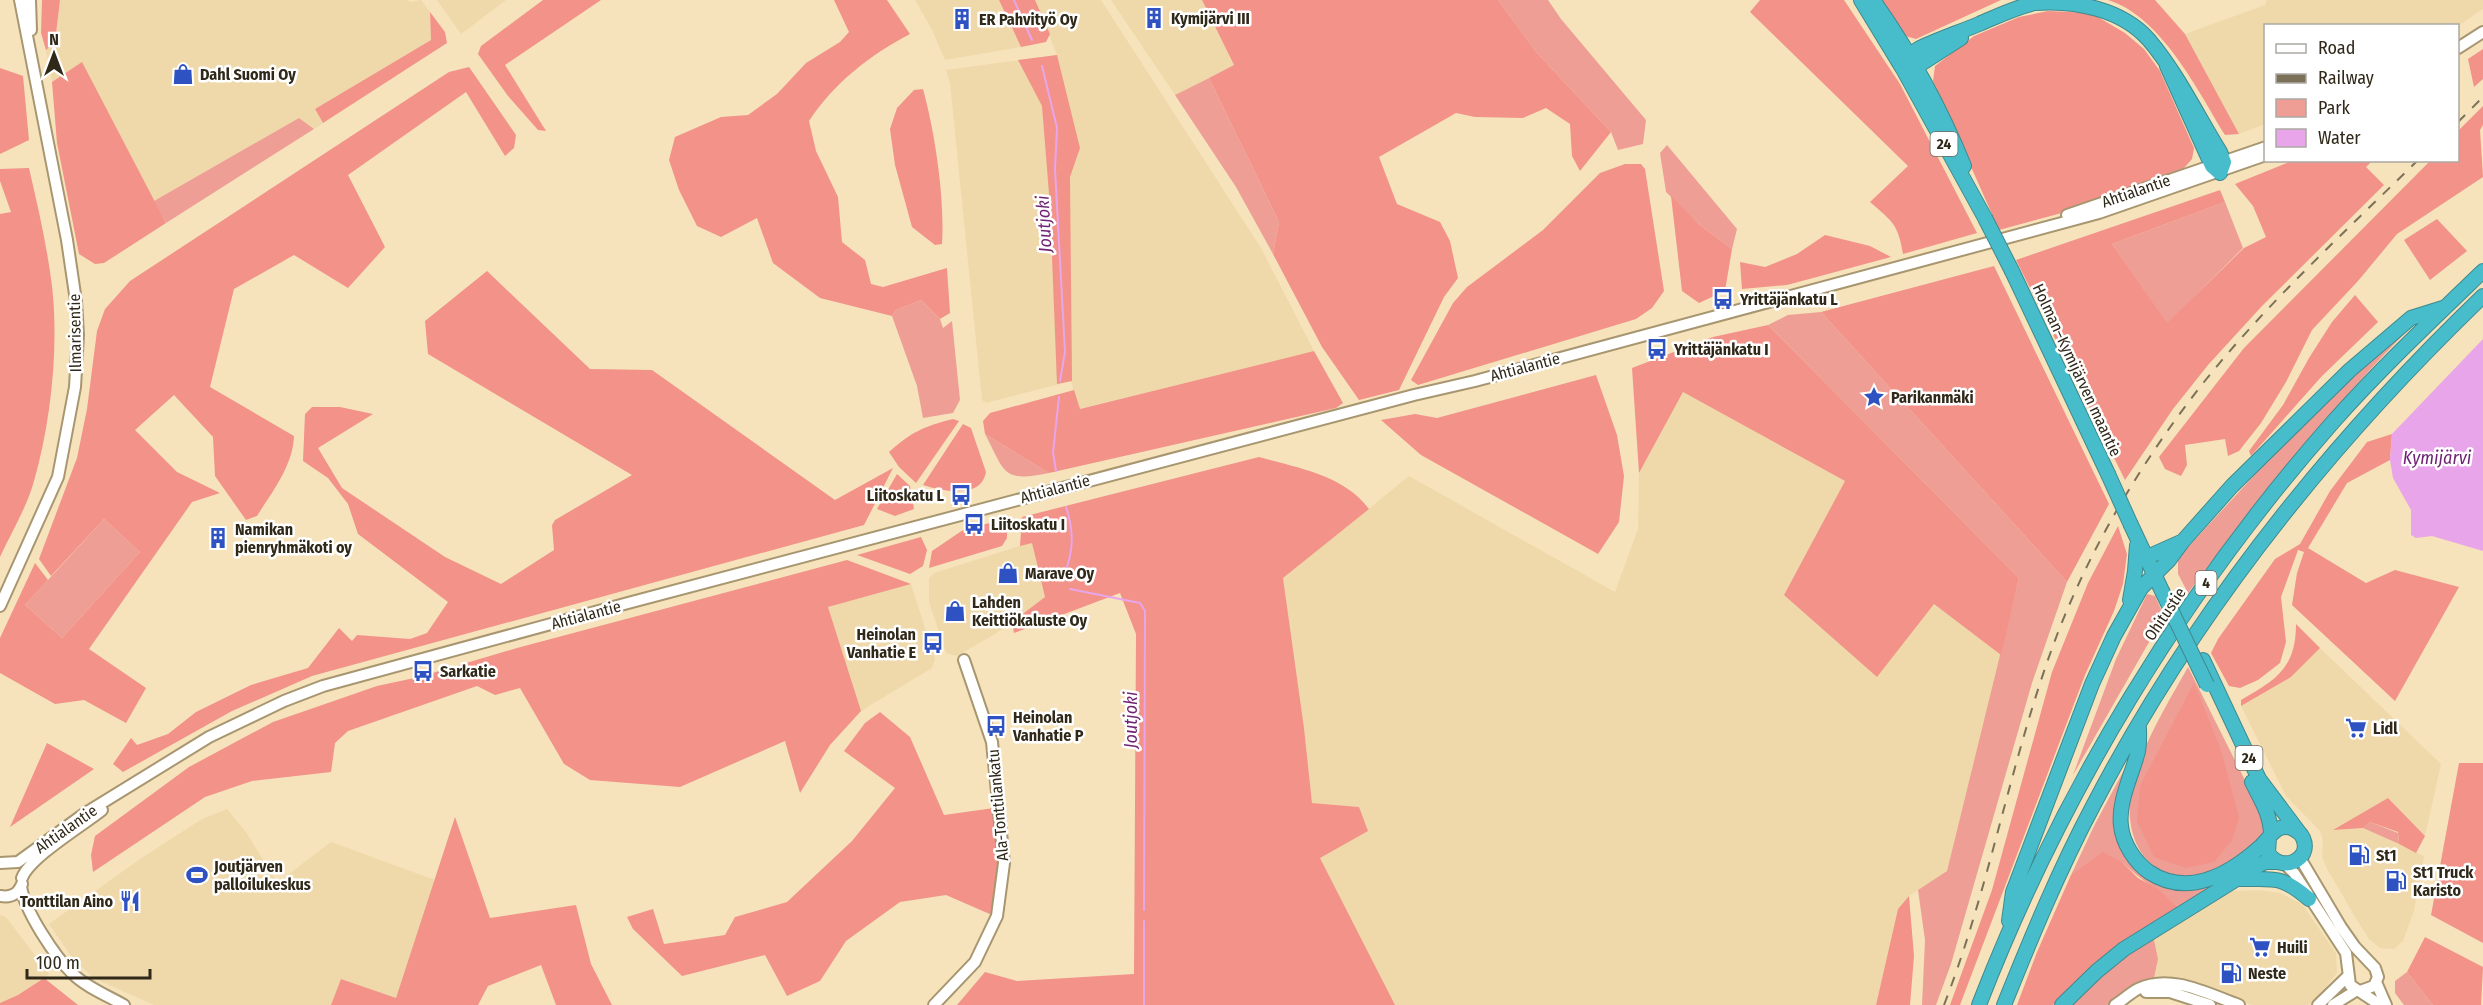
<svg xmlns="http://www.w3.org/2000/svg" width="2483" height="1005" font-family="'Fira Sans Condensed',sans-serif">
	<style>
		.built { fill: #efd9aa }
		.green { fill: #ee9e95 }
		.forest { fill: #f29289 }
		.water { fill: #e8a5e9 }
		.lines { fill: none; stroke-linecap: round; stroke-linejoin: round }
		.stream { stroke: #e8a5e9; stroke-width: 2 }
		.secondary-casing { stroke: #a79670; stroke-width: 14 }
		.highway-casing { stroke: #3f898d; stroke-width: 16 }
		.secondary { stroke: #fff; stroke-width: 10 }
		.highway { stroke: #47bdcb; stroke-width: 14 }
		.rail { stroke: #7c7158; stroke-width: 2; stroke-dasharray: 10 10; stroke-linecap: butt }
		.highway-bridge-casing { stroke: #3f898d; stroke-width: 16; stroke-linecap: butt }
		.highway-bridge { stroke: #47bdcb; stroke-width: 14 }
		.labels { text-anchor: middle; dominant-baseline: central; stroke-width: 5; stroke-linejoin: round; paint-order: stroke }
		.shield { fill: #fff; stroke: #6e695f; stroke-width: 1.5 }
		.shield-label { font-size: 15px; font-weight: bold; fill: #30291a }
		.poi-label { font-size: 16px; font-weight: bold; fill: #30291a; stroke: #fff; text-anchor: start }
		.street-label { font-size: 16px; fill: #30291a; stroke: #fff }
		.water-label { font-size: 18px; font-style: italic; fill: #702374; stroke: #fff }
	</style>
	<rect width="100%" height="100%" fill="#f6e3bb"/>
	<!-- built -->
	<path class="built" d="M60,0h348l2,2 11,-2 9,12 1,28 -116,69 8,14 -9,6 -15,-11 -145,83 -72,-138 -30,19 -6,-32 9,-8z
		M437,0h69l-45,34z
		M915,0h84l22,47 -76,13 -13,-30z
		M1035,0h66l160,248 53,103 -235,58 -8,-28 -85,22 -4,-3 -32,-317 -4,-13 111,-15z
		M1111,0h91l32,65 -59,30z
		M2267,0h216v9l-25,17h-192l-1,98 -26,10 -54,-100 80,-29z
		M1683,392l162,89 -61,114 150,9 67,51 -54,216 -38,25 -11,13 -22,96h-481l-75,-147 39,-51 -47,-4 -8,-75 -21,-150 126,-102 206,116 23,-63 1,-56z
		M1032,542l13,56 -50,36 -38,22 -11,-3 -17,-51v-24l5,-5z
		M911,584l24,75 -3,9 -71,43 -33,-104z
		M2320,648l121,116 -16,72 -37,-38 -53,32 28,-2 61,28 -10,55 -11,30 -9,8 -14,-1 -11,-9 -11,-17 -32,-55 -4,-11 1,-15 -3,-10 -34,-35 -45,-90 50,-29z
		M227,809l19,23 31,51 54,-41 104,38 -39,119 -54,-20 -11,26h-177l-61,-27 -22,-22 -22,-32 91,-65 62,-40z
		M2259,890l21,3 22,11 34,49 1,20 -24,30 -6,2h-54l-86,-29 -13,2 4,-19 -5,-24 80,-44z
		M0,915l6,2 43,57 -31,21 -18,8z"/>
	<!-- green -->
	<path class="green" d="M1498,0h50l13,19 85,101 -3,24 -25,6 -7,-18 -74,-79z
		M1209,78l70,144 -6,32 -37,-67 -61,-92z
		M299,118l15,11 -148,94 -12,-22z
		M1667,145l70,84 -5,20 -31,-23 -35,-34 -6,-39z
		M2225,202l18,46 -76,76 -55,-80z
		M921,300l19,19 3,9 9,-7 8,79 -7,13 -30,5 -6,-32 -25,-70 4,-6z
		M1821,312l246,270 -35,101 -81,281 -15,41h-14l3,-65 -7,-50 29,-19 72,-293 -251,-253 20,-10z
		M2414,324c-83,83 -156,175 -226,269l-10,-19v-16l154,-167z
		M985,434l64,39c-47,10 -44,-1 -64,-39z
		M104,519l36,33 -78,86 -37,-33z
		M2147,594l8,2 9,20 -91,159 43,-116z
		M2188,667l73,145c1,5 4,12 3,18 -2,10 -10,14 -17,21 -6,4 -12,11 -18,15 -9,6 -24,10 -35,10 -49,2 -68,-35 -64,-79 5,-41 38,-94 58,-130z
		M2126,766l-12,44 7,36 16,21 63,21 23,-7 -45,26c-17,-16 -38,-27 -55,-44l-52,12 23,-49z
		M2370,822l28,11 1,11 -36,-16z
		M2153,935l5,24 -4,19c-19,6 -33,13 -47,27h-37l51,-46z
		M2407,972l26,33h-29l-9,-12v-12z"/>
	<!-- forest -->
	<path class="forest" d="M42,0h18l-5,42 -9,8 -5,-17z
		M543,0h58l-96,65 41,66 -8,-1 -30,-34 -30,-42 3,-8z
		M834,0h53l23,34c-40,21 -76,49 -101,87l7,30 22,46 4,45 23,18 6,24 12,3 64,-19 3,45 -10,6 -19,-19 -25,10 -4,6 -72,-18 -47,-35 -16,-45 -36,19 -24,-11 -18,-36 -10,-30 6,-23 46,-20 27,-2 29,-21 29,-31 34,-21 9,-10z
		M999,0h36l15,34 -4,8 -25,5z
		M1202,0h296l39,53 74,79 -31,39 -8,-15 -2,-32 -24,-16 -23,10 -48,-1 -19,-4 -77,44 18,47 43,18 10,19 8,37 -14,19 -45,93 -40,10 -37,-53 -49,-93 6,-32 -70,-144 25,-13z
		M1760,0h84l56,84 77,149 -74,21c-5,-30 -10,-32 -33,-52l38,-36 -158,-154z
		M1878,0h123l-85,39 -11,-3z
		M2108,0h47l30,34 54,100 -14,1c-27,-44 -64,-119 -117,-135z
		M2048,11l43,2 34,20 19,16 16,22 34,77 -2,11 -8,9 -126,46 -59,16 -66,-149 2,-15 39,-30 45,-19z
		M430,12l15,20 2,11 -124,80 -8,-14 116,-69z
		M2483,49v30l-9,8 -6,-28z
		M1057,55l23,93 -10,29 2,204 -15,3 -7,-178 -8,-100 -24,-46z
		M82,62l84,161 -62,40 -9,1 -16,-10 -22,-111 -5,-61z
		M469,67l47,68 -2,13 -9,8 -39,-64 -118,83 37,72 -37,41 -54,-33 -60,34 -24,98 84,49c-1,30 -22,56 -37,80l-11,4 -31,-44 -2,-39 -39,-42 -39,35 42,42 43,21 -28,9 -103,147 57,39 -20,35 -42,-23 -29,4 -55,-31v-35l35,-75 13,17 -23,25 37,33 78,-86 -36,-33 -53,57 -12,-17 38,-101 10,-49 10,-78 8,-22 25,-28 319,-209z
		M0,68l23,8 6,64 -29,14z
		M923,89c12,44 22,110 19,155l-7,1 -23,-18 -17,-62 -5,-36 7,-21 17,-18z
		M2483,106v19l-3,5 3,47 -86,57 -39,47 -46,49 -26,52 -25,41 -22,28 -11,5 -3,-17 -40,6 2,20 -6,11 -16,-7 -6,-12 85,-109 186,-187 28,-1v-29z
		M2372,161l-6,6 18,18 -122,121 -54,59 -35,44 -48,71 -109,-220 204,-70 5,12 -113,42 55,79 77,-75 22,-11 -13,-31 -18,-22 57,-23z
		M1625,164h16l4,5 19,122 -12,17 -16,11 -218,66 -7,-5 42,-77 14,-16 76,-57 57,-57z
		M29,168c9,39 18,78 23,118 7,61 -1,136 -18,195 -7,26 -23,52 -34,76v-343l11,-2 -11,-31v-12z
		M1671,196l30,30 31,23 -7,42 -26,12 -17,-12z
		M2437,219l30,32 -37,29 -26,-40z
		M1825,235l45,11 21,11 -104,28 -45,4 -2,-27 25,5 32,-13z
		M1994,266l115,238 -42,78 -246,-270z
		M487,271l103,98 62,1 183,130 58,-32 -29,57 -552,151 -80,35 -109,61 -10,-8 18,-26 6,7 31,-11 28,-22 55,-27 57,-17 31,-40 13,13 5,-6 53,4 17,-6 21,-31 -90,-68 -10,-30 -20,-26 -25,-17 2,-47 7,-7h28l33,7 -55,34 24,40 103,69 56,27 53,-34 -2,-25 3,-5 77,-45 -204,-121 -3,-33z
		M2355,295l23,27 -56,54 -71,80 -2,-5 34,-46 26,-47 23,-36z
		M1768,325l251,253 -18,77 -67,-51 -57,73 -93,-82 61,-114 -162,-89 -44,81 -7,-105 81,-31z
		M1314,351l29,52 -7,5 -287,65 -64,-39 -2,-13 7,-8 84,-23 6,19z
		M1596,375l21,60 7,41 -5,46 -21,32 -177,-99 -40,-35 34,-6 22,4z
		M953,419l6,2 -43,62 -17,-16 -10,-15c22,-20 36,-26 64,-33z
		M963,424l8,4 15,44c-5,28 -44,19 -63,13z
		M2392,434l-2,26 -43,23 -39,65 58,35 29,-13 64,17 -64,114 -103,-96 5,-32 7,-21 -6,-2 -17,47 5,45 -6,21 -22,17 -18,8 -11,-2 -18,-33 7,-14 57,-80 25,-15 30,-53 37,-49z
		M1259,457c39,11 85,18 110,52l-86,69 21,150 8,75 47,4 9,24 -48,27 75,147h-438l28,-33 32,9 117,-7 2,-340 -16,-41 -106,40 -2,-11 33,-25 -13,-54 -12,3 2,-29z
		M897,474l13,12 4,23 -19,7 -18,-7z
		M1000,521l7,8v9l-5,8 -73,22 3,-17 34,-23z
		M2118,526l9,28 -4,30 -9,27 -29,64 -125,330h-10l42,-115 60,-218 36,-89z
		M921,537l6,13 -4,16 -13,8 -53,-19z
		M847,560l64,24 -83,23 33,104 -31,34 -30,48 -15,-52 -105,46 -90,-7 -26,-16 -44,-76 -25,7 -18,-9 -129,45 -13,12 -4,29 -79,9 -47,16 -112,75 -2,-17 4,-19 94,-69 84,-45 104,-36 42,-9 98,-29z
		M2296,624l24,24 -29,29 -50,29v-6c35,-20 55,-32 55,-76z
		M2194,683l27,67 18,68 -7,22 -18,22 -28,6 -32,-11 -17,-36 3,-35z
		M880,712l30,25 34,78 50,-7 4,73 -6,34 -46,-20 -46,7 -54,39 -26,40 -33,15 -22,-41 -83,21 -49,-47 -6,-12 26,-8 11,35 61,-9 10,-18 52,-15 65,-61 43,-53 -51,-37 21,-28z
		M47,743l47,26 -84,58z
		M2459,763h24v180l-52,-28z
		M2388,798l37,38 -9,17 -17,-9 -1,-12 -28,-10 -7,6 -30,2z
		M455,817l35,101 86,-13 15,59 21,41h-56l-15,-40 -53,21 -10,19h-147l10,-26 55,19z
		M2103,852l20,11 15,15 20,11 20,18c-45,27 -89,58 -125,98h-36l20,-53 34,-77z
		M1909,896l5,60 -4,49h-34l22,-96z
		M2425,937l58,30 -2,38h-48l-26,-33z
		M44,978l34,27h-78v-2l18,-8z"/>
	<!-- water -->
	<path class="water" d="M2483,339v212l-51,-15 -16,2 -5,-3v-25l-18,-32 -3,-18 2,-26z"/>
	<g class="lines">
		<!-- stream -->
		<path class="stream" d="M1014,0l18,40
			M1042,66l15,62 -2,41 10,183 -5,29
			M1056,471l-3,-18 6,-56
			M1064,575c10,-24 10,-44 2,-68
			M1070,589l70,14 5,8 -1,299
			M1144,1005v-84"/>
		<defs>
			<path id="secondary" d="M30,0l1,30
				M2458,48l25,-16
				M2067,215l199,-68
				M0,606l58,-129 17,-90 3,-52 -2,-34 -9,-61 -47,-240
				M2300,858l41,69 14,20 20,21 3,9 -4,9 -14,5
				M0,863l18,-1 66,-48 125,-77 75,-36 39,-15 305,-83 786,-208 61,-14 624,-168 167,-58
				M2285,864l9,9 52,80 4,32 30,20
				M22,878c8,-21 60,-52 80,-68
				M21,886c3,24 34,71 52,88 13,13 35,22 51,31
				M0,896c11,2 18,-2 22,-12
				M2376,982l10,23
				M2146,992h24l40,13
				M934,1005l41,-43 22,-46 7,-53 -12,-121 -28,-82
				M2115,1005c8,-5 15,-12 23,-16 33,-16 70,5 101,16
				M2318,1005l30,-29
				M2333,1005l24,-15"/>
			<path id="highway" d="M1861,0l42,69 82,149
				M1873,0c37,52 67,107 91,166
				M1903,69l6,-14 11,-7c19,-9 40,-16 59,-24 19,-8 37,-17 56,-21 40,-3 87,6 114,37 28,33 48,75 71,112l4,10 -4,11 -8,-7 -45,-100
				M1908,70l8,-3 45,-29
				M2012,271l96,203
				M2131,525l31,66
				M2152,555l29,-13
				M2130,600l5,-29 2,-26
				M2203,660l56,119 39,52
				M2139,728c0,8 1,19 -2,27 -6,22 -19,47 -16,71 2,18 14,36 28,46 39,26 81,2 111,-25 7,-6 12,-16 20,-19 9,-3 19,2 23,10 10,23 -24,36 -35,14l1,-14
				M2252,782c9,18 19,33 19,53
				M2239,879c35,1 41,-5 70,20
				M2009,921l4,-29 79,-208 22,-48 27,-48 28,-28 14,-19 49,-55 118,-116 61,-52 32,-10
				M1979,1005c82,-212 203,-412 354,-583 47,-53 99,-102 150,-151
				M2004,1005c27,-67 55,-135 89,-199 100,-192 234,-360 390,-510
				M2062,1005l35,-34 27,-22 132,-82 9,-5h12"/>
		</defs>
		<!-- secondary casing -->
		<use href="#secondary" class="secondary-casing"/>
		<!-- highway casing -->
		<use href="#highway" class="highway-casing"/>
		<!-- secondary -->
		<use href="#secondary" class="secondary"/>
		<!-- highway -->
		<use href="#highway" class="highway"/>
		<!-- rail -->
		<path class="rail" d="M2458,122l25,-25
			M1944,1005c47,-121 67,-249 113,-370 35,-91 87,-177 147,-253 64,-80 141,-150 214,-222"/>
		<defs>
			<path id="highway-bridge" d="M1985,218l27,53
				M2108,474l23,51
				M2162,591l45,94"/>
		</defs>
		<!-- highway-bridge casing -->
		<use href="#highway-bridge" class="highway-bridge-casing"/>
		<!-- highway-bridge -->
		<use href="#highway-bridge" class="highway-bridge"/>
	</g>
	<!-- icons -->
	<defs>
		<symbol id="building-bare" viewBox="-9 -9 18 18"><path d="M-4-6H4V6H1V3H-1V6H-4ZM-2.5-4.3h1.7v1.8h-1.7ZM.8-4.3h1.7v1.8H.8ZM-2.5-1h1.7V.8h-1.7ZM.8-1h1.7V.8H.8Z" fill="#2f52c2" stroke="#fff" stroke-width="2.5" paint-order="stroke"/></symbol>
		<symbol id="shop-bare" viewBox="-9 -9 18 18"><path d="M-5-2.5h2.3a2.7 3.5 0 0 1 5.4 0H5L5.5 6h-11ZM-1.5-2.5h3a1.5 2.3 0 0 0-3 0Z" fill="#2f52c2" stroke="#fff" stroke-width="2.5" paint-order="stroke"/></symbol>
		<symbol id="bus-bare" viewBox="-9 -9 18 18"><path d="M-5-6H5V4H4V6H2V4H-2V6H-4V4H-5ZM-3.5-4V0h7V-4ZM-3.5 1.2v1.5H-2V1.2ZM2 1.2v1.5H3.5V1.2Z" fill="#2f52c2" stroke="#fff" stroke-width="2.5" paint-order="stroke"/></symbol>
		<symbol id="sight-bare" viewBox="-9 -9 18 18"><path d="M0-6L1.8-2.2L6-1.7L2.9 1.2L3.7 5.4L0 3.3L-3.7 5.4L-2.9 1.2L-6-1.7L-1.8-2.2Z" fill="#2f52c2" stroke="#fff" stroke-width="2.5" paint-order="stroke"/></symbol>
		<symbol id="supermarket-bare" viewBox="-9 -9 18 18"><path d="M-6-5.5h2.5l.6 2H6L4.5 2H-2.5L-4.4-4H-6ZM-1.5 3.2a1.3 1.3 0 1 0 .1 0ZM3 3.2a1.3 1.3 0 1 0 .1 0Z" fill="#2f52c2" stroke="#fff" stroke-width="2.5" paint-order="stroke"/></symbol>
		<symbol id="fuel-bare" viewBox="-9 -9 18 18"><path d="M-5.5-6h7V0h2V4h1.3V-2.5L3-4.5l.8-.8L6-3V5H2.5V1h-1V6h-7ZM-4.2-4.7v3.2H.2V-4.7Z" fill="#2f52c2" stroke="#fff" stroke-width="2.5" paint-order="stroke"/></symbol>
		<symbol id="stadium-bare" viewBox="-9 -9 18 18"><path d="M0-5a6.5 5 0 1 0 0 10a6.5 5 0 1 0 0-10ZM-3.5-1.8h7v3.6h-7Z" fill="#2f52c2" stroke="#fff" stroke-width="2.5" paint-order="stroke"/></symbol>
		<symbol id="restaurant-bare" viewBox="-9 -9 18 18"><path d="M-5-6h1v4h1v-4h1v4h1v-4h1v5L-1.5 .5V6h-2V.5L-5-1ZM5-6V6H3V1.5H1.5Q1.5-4 5-6Z" fill="#2f52c2" stroke="#fff" stroke-width="2.5" paint-order="stroke"/></symbol>
	</defs>
	<g fill-rule="evenodd">
		<use href="#building-bare" x="1139" y="3" width="30" height="30"/>
		<use href="#building-bare" x="947" y="4" width="30" height="30"/>
		<use href="#shop-bare" x="168" y="59" width="30" height="30"/>
		<use href="#bus-bare" x="1708" y="284" width="30" height="30"/>
		<use href="#bus-bare" x="1642" y="334" width="30" height="30"/>
		<use href="#sight-bare" x="1859" y="382" width="30" height="30"/>
		<use href="#bus-bare" x="946" y="480" width="30" height="30"/>
		<use href="#bus-bare" x="959" y="509" width="30" height="30"/>
		<use href="#building-bare" x="203" y="523" width="30" height="30"/>
		<use href="#shop-bare" x="993" y="558" width="30" height="30"/>
		<use href="#shop-bare" x="940" y="596" width="30" height="30"/>
		<use href="#bus-bare" x="918" y="628" width="30" height="30"/>
		<use href="#bus-bare" x="408" y="656" width="30" height="30"/>
		<use href="#bus-bare" x="981" y="711" width="30" height="30"/>
		<use href="#supermarket-bare" x="2341" y="713" width="30" height="30"/>
		<use href="#fuel-bare" x="2344" y="840" width="30" height="30"/>
		<use href="#stadium-bare" x="182" y="860" width="30" height="30"/>
		<use href="#fuel-bare" x="2381" y="866" width="30" height="30"/>
		<use href="#restaurant-bare" x="115" y="886" width="30" height="30"/>
		<use href="#supermarket-bare" x="2245" y="932" width="30" height="30"/>
		<use href="#fuel-bare" x="2216" y="958" width="30" height="30"/>
	</g>
	<g class="labels">
		<!-- shield labels -->
		<g class="shield">
			<rect x="1930.5" y="132" width="27" height="24" rx="4.5"/>
			<rect x="2195.5" y="571" width="21" height="24" rx="4.5"/>
			<rect x="2235.5" y="746" width="27" height="24" rx="4.5"/>
		</g>
		<g class="shield-label">
			<text x="1944" y="144">24</text>
			<text x="2206" y="583">4</text>
			<text x="2249" y="758">24</text>
		</g>
		<!-- poi labels -->
		<g class="poi-label">
			<text x="1171" y="18">Kymijärvi III</text>
			<text x="979" y="19">ER Pahvityö Oy</text>
			<text x="200" y="74">Dahl Suomi Oy</text>
			<text x="1740" y="299">Yrittäjänkatu L</text>
			<text x="1674" y="349">Yrittäjänkatu I</text>
			<text x="1891" y="397">Parikanmäki</text>
			<text x="944" y="495" text-anchor="end">Liitoskatu L</text>
			<text x="991" y="524">Liitoskatu I</text>
			<text x="235" y="529">Namikan<tspan x="235" dy="18">pienryhmäkoti oy</tspan></text>
			<text x="1025" y="573">Marave Oy</text>
			<text x="972" y="602">Lahden<tspan x="972" dy="18">Keittiökaluste Oy</tspan></text>
			<text x="916" y="634" text-anchor="end">Heinolan<tspan x="916" dy="18">Vanhatie E</tspan></text>
			<text x="440" y="671">Sarkatie</text>
			<text x="1013" y="717">Heinolan<tspan x="1013" dy="18">Vanhatie P</tspan></text>
			<text x="2373" y="728">Lidl</text>
			<text x="2376" y="855">St1</text>
			<text x="214" y="866">Joutjärven<tspan x="214" dy="18">palloilukeskus</tspan></text>
			<text x="2413" y="872">St1 Truck<tspan x="2413" dy="18">Karisto</tspan></text>
			<text x="113" y="901" text-anchor="end">Tonttilan Aino</text>
			<text x="2277" y="947">Huili</text>
			<text x="2248" y="973">Neste</text>
		</g>
		<!-- street labels -->
		<g class="street-label">
			<text transform="translate(2136 191) rotate(-19)">Ahtialantie</text>
			<text transform="translate(75 333) rotate(-91)">Ilmarisentie</text>
			<text transform="translate(1525 367) rotate(-15)">Ahtialantie</text>
			<text transform="translate(2077 370) rotate(65)">Holman–Kymijärven maantie</text>
			<text transform="translate(1055 489) rotate(-15)">Ahtialantie</text>
			<text transform="translate(2165 614) rotate(-56)">Ohitustie</text>
			<text transform="translate(586 615) rotate(-15)">Ahtialantie</text>
			<text transform="translate(998 805) rotate(-95)">Ala-Tonttilankatu</text>
			<text transform="translate(66 829) rotate(-35)">Ahtialantie</text>
		</g>
		<!-- water labels -->
		<g class="water-label">
			<text transform="translate(1044 224) rotate(-93)">Joutjoki</text>
			<text x="2437" y="458">Kymijärvi</text>
			<text transform="translate(1131 720) rotate(-90)">Joutjoki</text>
		</g>
	</g>
	<!-- legend -->
	<rect x="2264" y="24" width="195" height="138" fill="#ffffff" stroke="#aca9a3" stroke-width="1.5"/>
	<rect x="2276" y="44" width="30" height="9" fill="#ffffff" stroke="#aca9a3" stroke-width="1.5"/>
	<text x="2318" y="54" font-size="18" fill="#30291a">Road</text>
	<rect x="2276" y="74" width="30" height="9" fill="#7c7158" stroke="#aca9a3" stroke-width="1.5"/>
	<text x="2318" y="84" font-size="18" fill="#30291a">Railway</text>
	<rect x="2276" y="99" width="30" height="18" fill="#ee9e95" stroke="#aca9a3" stroke-width="1.5"/>
	<text x="2318" y="114" font-size="18" fill="#30291a">Park</text>
	<rect x="2276" y="129" width="30" height="18" fill="#e8a5e9" stroke="#aca9a3" stroke-width="1.5"/>
	<text x="2318" y="144" font-size="18" fill="#30291a">Water</text>
	<!-- north arrow -->
	<g transform="translate(54 54)" stroke="#ffffff" stroke-width="4.5" paint-order="stroke">
	<path d="M0-4.5L10 22L0 15L-10 22Z" fill="#30291a"/>
	<text y="-9" font-size="16" font-weight="bold" text-anchor="middle" fill="#30291a">N</text>
	</g>
	<!-- scale -->
	<path d="M27 969v9h123v-9" fill="none" stroke="#30291a" stroke-width="3"/>
	<text x="36" y="969" font-size="18" fill="#30291a" stroke="#ffffff" stroke-width="4.5" paint-order="stroke">100 m</text>
</svg>
